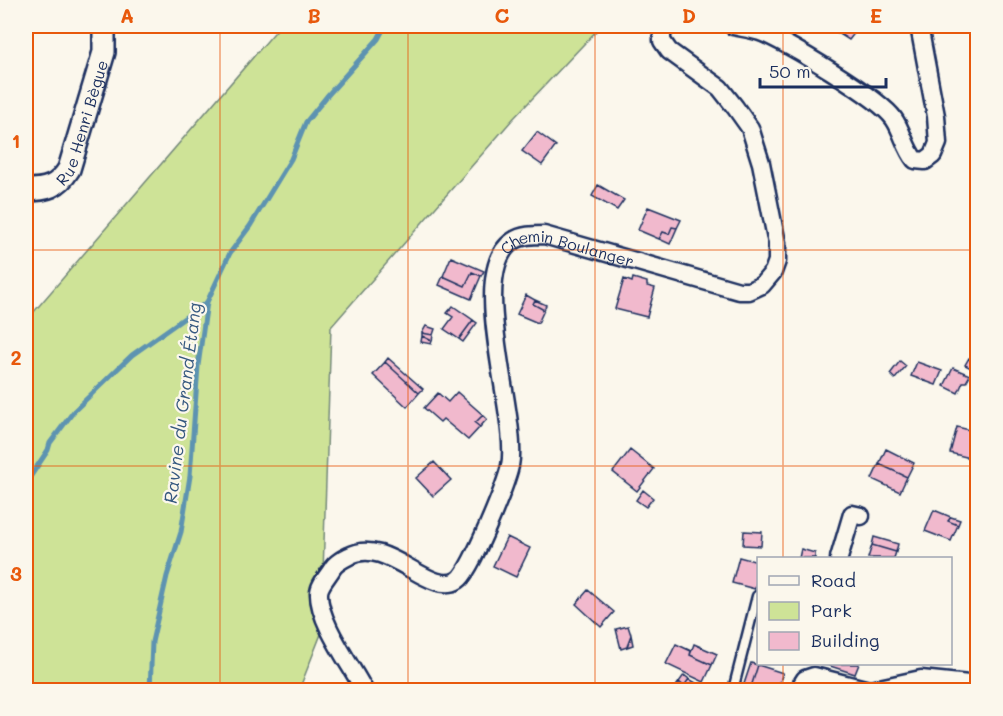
<svg xmlns="http://www.w3.org/2000/svg" width="1003" height="716" font-family="Mali,sans-serif">
	<style>
		.green { fill: #cee397; stroke: #74897a; stroke-width: 1.5 }
		.lines { fill: none; stroke-linecap: round; stroke-linejoin: round }
		.stream { stroke: #5d93b1; stroke-width: 5 }
		.building { fill: #f1b9cd; stroke: #1b2f5e; stroke-width: 1.5 }
		.service-casing { stroke: #1b2f5e; stroke-width: 13 }
		.minor-casing { stroke: #1b2f5e; stroke-width: 21 }
		.tertiary-casing { stroke: #1b2f5e; stroke-width: 26 }
		.service { stroke: #fbf7ec; stroke-width: 8 }
		.minor { stroke: #fbf7ec; stroke-width: 16 }
		.tertiary { stroke: #fbf7ec; stroke-width: 21 }
		.grid { fill: none; stroke: #e8590c; stroke-width: 1.5; stroke-opacity: 0.55 }
		.labels { text-anchor: middle; dominant-baseline: central; stroke-width: 4.5; stroke-linejoin: round; paint-order: stroke }
		.street-label { font-size: 16px; fill: #1b2f5e; stroke: #fbf7ec }
		.water-label { font-size: 18px; font-style: italic; fill: #365980; stroke: #fbf7ec }
		.neatline { fill: none; stroke: #e8590c; stroke-width: 2 }
		.grid-label { font-size: 20px; text-anchor: middle; font-weight: bold; fill: #e8590c }
	</style>
	<rect width="100%" height="100%" fill="#fbf7ec"/>
	<filter id="ink" filterUnits="userSpaceOnUse"><feTurbulence type="fractalNoise" baseFrequency=".0167" numOctaves="2"/><feDisplacementMap in="SourceGraphic" scale="12" xChannelSelector="R" yChannelSelector="G"/><feConvolveMatrix kernelMatrix="1 2 1 2 8 2 1 2 1" color-interpolation-filters="sRGB"/></filter>
	<g filter="url(#ink)">
		<!-- green -->
		<path class="green" d="M280,26h321l-89,94 -181,207 -10,307 -22,56h-273v-369z"/>
		<g class="lines">
			<!-- stream -->
			<path class="stream" d="M26,483l22,-33 2,-7 24,-32 58,-56 75,-53
				M150,690l2,-48 15,-66 14,-44 9,-56 8,-110 9,-64 23,-49 20,-27 41,-67 15,-37 21,-26 51,-57 7,-13"/>
		</g>
		<!-- building -->
		<path class="building" d="M827,26h22l7,5 -7,9z
			M537,132l19,14 -14,19 -20,-14z
			M598,185l26,15 -7,10 -25,-14z
			M648,207l33,13 -4,8 -5,-1 -3,7 -6,-2 -4,7 -21,-9z
			M672,227l5,1 -7,16 -11,-5 4,-7 6,2z
			M451,257l33,14 -3,5 -9,-4 -7,14 -22,-10z
			M472,272l9,4 -10,23 -32,-14 4,-9 22,10z
			M633,278l14,4v4l8,2 -8,29 -32,-8 9,-30 8,3z
			M526,295l9,5 -2,4 11,6 -6,13 -21,-9z
			M535,300l11,5 -2,5 -11,-6z
			M453,306l20,14 -14,19 -15,-10 9,-12 -6,-4z
			M473,320l4,3 -14,19 -4,-3z
			M426,326l9,3 -2,6 -11,-2z
			M422,333l11,2 -1,6 -10,-5z
			M422,336l10,5 -1,3 -10,-2z
			M388,358l35,31 -4,4 -34,-31z
			M969,358l8,4 -2,8 -10,-5z
			M900,361l6,5 -11,13 -5,-5z
			M385,362l34,31 -12,14 -34,-32z
			M917,362l25,9 -6,14 -25,-9z
			M953,368l17,7 -4,7h-3l-5,11 -14,-7z
			M457,392l26,23 -8,8 5,4 -12,13 -25,-21 -3,3 -16,-14 14,-15 10,9z
			M483,415l4,4 -7,8 -5,-4z
			M957,427l21,5v28l-28,-7z
			M886,449l28,14 -7,14 -28,-13z
			M630,450l24,19 -17,22 -24,-19z
			M434,462l17,18 -18,16 -17,-18z
			M879,464l28,13 -7,15 -28,-13z
			M643,490l10,8 -7,9 -10,-7z
			M934,510l17,7 -3,4 10,4 -7,16 -26,-10z
			M951,517l9,3 -2,5 -10,-4z
			M744,531l18,1 -1,14 -18,-1z
			M507,537l23,11 -14,29 -23,-11z
			M874,537l24,7 -2,8 -24,-7z
			M872,545l24,7 -2,6h-26z
			M801,549l14,4v5h-16z
			M739,557l19,5v15l-3,12 -23,-6z
			M588,590l26,22 -13,15 -25,-23z
			M628,626l3,9 -4,12 -6,2 -5,-20z
			M631,635l2,10 -6,2 1,-4z
			M676,644l15,7 -1,4 22,10 -8,17 -38,-18z
			M694,644l23,10 -5,11 -22,-10z
			M751,663l7,2 -7,22 5,2 -14,1z
			M827,664h32l-4,10 -28,-9z
			M758,665l25,8 -6,17h-17l-9,-3z
			M684,675l5,4 -5,7 -5,-4z
			M689,679l19,11 -34,-1 5,-7 5,4z"/>
		<g class="lines">
			<defs>
				<path id="service" d="M733,690l24,-94"/>
				<g id="minor">
					<path d="M733,26c9,2 18,3 27,6 24,8 121,67 134,87 9,13 11,29 21,41l10,1 8,-6 5,-12 -2,-27 -17,-90"/>
					<path d="M839,558l13,-44 9,2"/>
					<path id="s1" d="M364,690c-13,-25 -46,-69 -45,-97 0,-8 9,-17 13,-24 3,-6 11,-10 17,-13 38,-21 81,42 109,24 13,-8 48,-96 52,-114 10,-48 -45,-194 3,-225 9,-6 20,-6 31,-6l195,56h10l13,-6 11,-13 4,-11v-18l-16,-80 -11,-35 -15,-21 -15,-19 -51,-37 -7,-10v-10l6,-5"/>
					<path d="M798,690l7,-11 9,-3 55,14"/>
					<path d="M870,690l51,-11 57,6"/>
				</g>
				<g id="tertiary">
					<path id="s2" d="M26,190c20,0 32,-3 43,-21l35,-117v-26"/>
				</g>
			</defs>
			<!-- service casing -->
			<use href="#service" class="service-casing"/>
			<!-- minor casing -->
			<use href="#minor" class="minor-casing"/>
			<!-- tertiary casing -->
			<use href="#tertiary" class="tertiary-casing"/>
			<!-- service -->
			<use href="#service" class="service"/>
			<!-- minor -->
			<use href="#minor" class="minor"/>
			<!-- tertiary -->
			<use href="#tertiary" class="tertiary"/>
		</g>
	</g>
	<!-- grid -->
	<path class="grid" d="M220,26v664M408,26v664M595,26v664M783,26v532M26,250h952M26,466h952M783,664v26"/>
	<g class="labels">
		<!-- street labels -->
		<g class="street-label">
			<text stroke="none"><textPath href="#s2" startOffset="99">Rue Henri Bègue</textPath></text>
			<text stroke="none"><textPath href="#s1" startOffset="688">Chemin Boulanger</textPath></text>
		</g>
		<!-- water labels -->
		<g class="water-label">
			<text transform="translate(182 403) rotate(-83)">Ravine du Grand Étang</text>
		</g>
	</g>
	<!-- margin -->
	<rect width="1003" height="716" fill="none" stroke="#fbf7ec" stroke-width="66"/>
	<!-- legend -->
	<rect x="757" y="557" width="195" height="108" fill="#fbf7ec" stroke="#a1a7b3" stroke-width="1.5"/>
	<rect x="769" y="576" width="30" height="9" fill="#fbf7ec" stroke="#a1a7b3" stroke-width="1.5"/>
	<text x="811" y="587" font-size="18" fill="#1b2f5e">Road</text>
	<rect x="769" y="602" width="30" height="18" fill="#cee397" stroke="#a1a7b3" stroke-width="1.5"/>
	<text x="811" y="617" font-size="18" fill="#1b2f5e">Park</text>
	<rect x="769" y="632" width="30" height="18" fill="#f1b9cd" stroke="#a1a7b3" stroke-width="1.5"/>
	<text x="811" y="647" font-size="18" fill="#1b2f5e">Building</text>
	<!-- scale -->
	<path d="M760 78v9h126v-9" fill="none" stroke="#1b2f5e" stroke-width="3"/>
	<text x="769" y="78" font-size="18" fill="#1b2f5e" stroke="#fbf7ec" stroke-width="4.5" paint-order="stroke">50 m</text>
	<rect x="33" y="33" width="937" height="650" class="neatline"/>
	<g class="grid-label">
		<text x="127" y="23">A</text>
		<text x="314" y="23">B</text>
		<text x="502" y="23">C</text>
		<text x="689" y="23">D</text>
		<text x="876" y="23">E</text>
		<text x="16" y="148">1</text>
		<text x="16" y="365">2</text>
		<text x="16" y="581">3</text>
	</g>
</svg>
